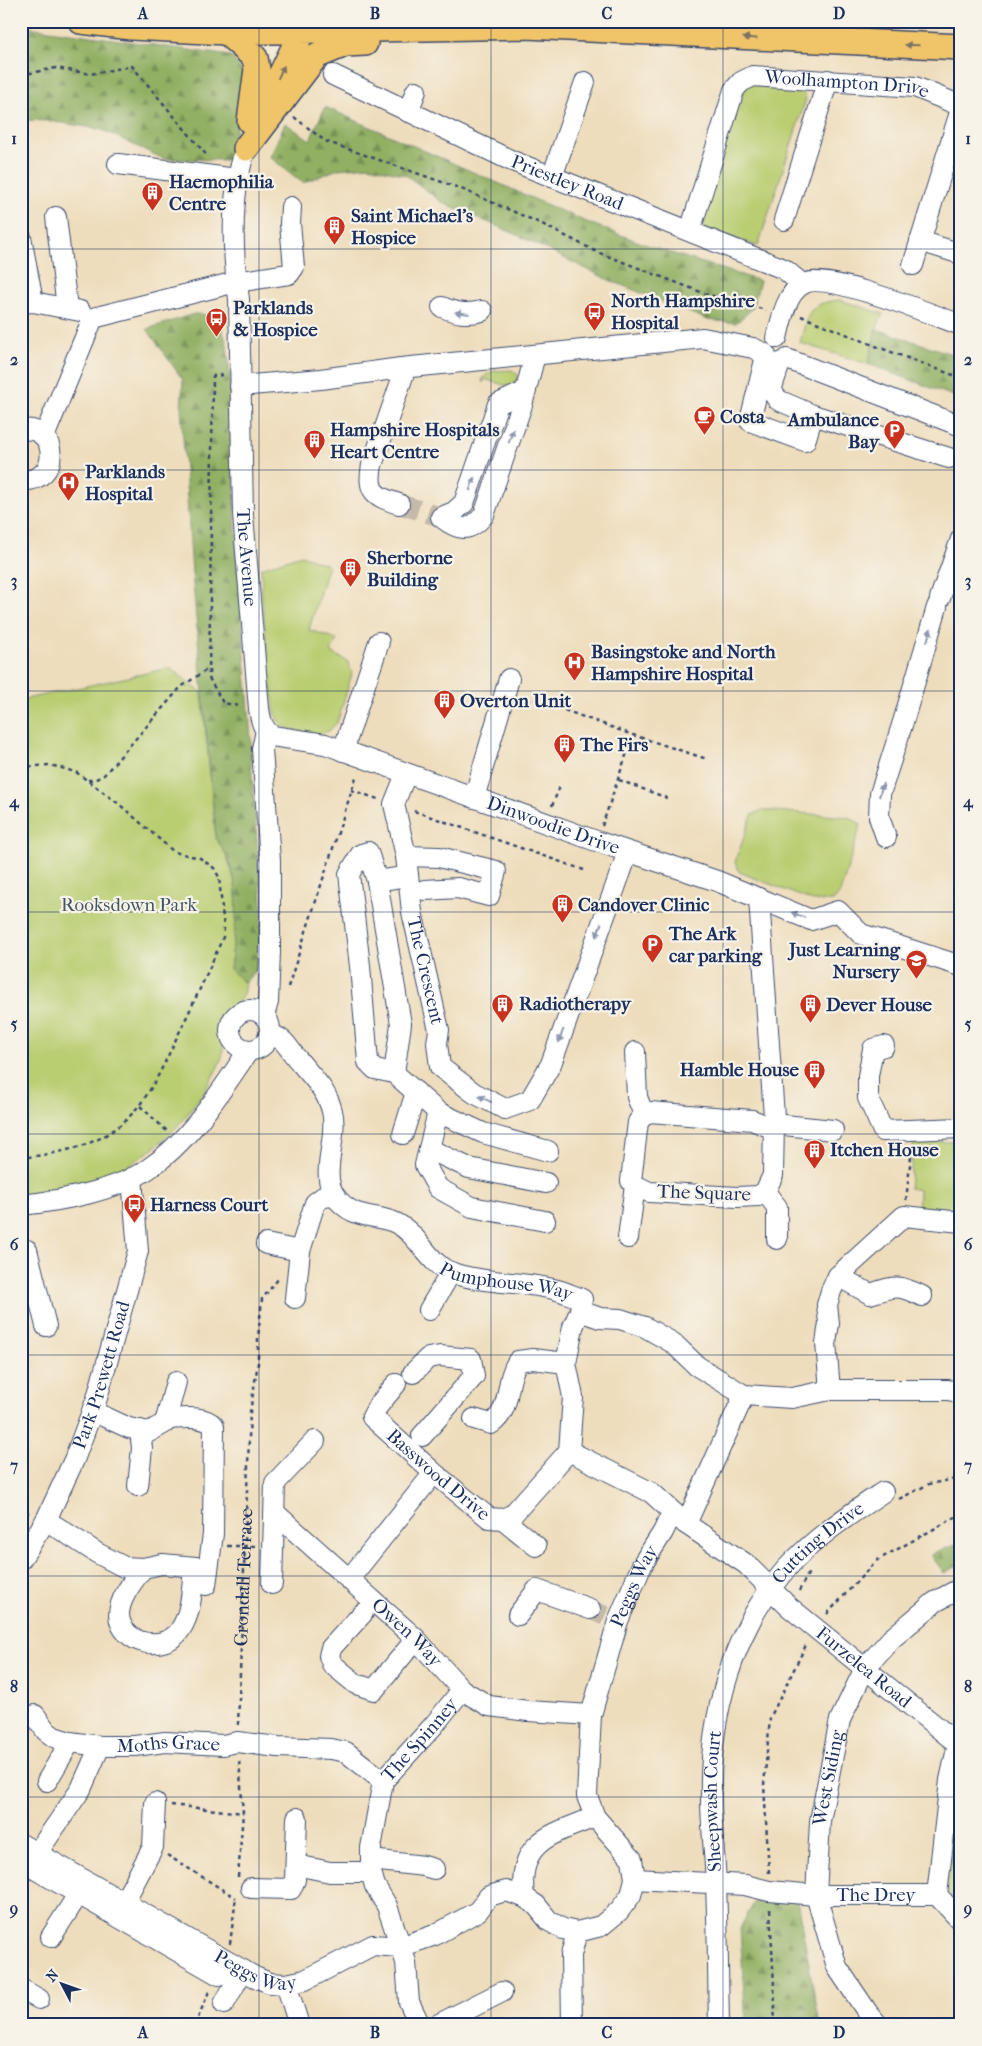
<svg xmlns="http://www.w3.org/2000/svg" width="982" height="2046" font-family="'IM FELL French Canon',serif">
	<style>
		.green { fill: #b9cd71; stroke: #6a7e68 }
		.forest { fill: url(#forest-firs); stroke: #567060 }
		.lines { fill: none; stroke-linecap: round; stroke-linejoin: round }
		.minor-tunnel { stroke: #c4baa9; stroke-width: 20; stroke-dasharray: 20 10; stroke-linecap: butt }
		.minor-casing { stroke: #3b496c; stroke-width: 22 }
		.major-casing { stroke: #3b496c; stroke-width: 28 }
		.path { stroke: #3b496c; stroke-width: 2.5; stroke-dasharray: 4 4; stroke-linecap: butt }
		.minor { stroke: #fff; stroke-width: 20 }
		.major { stroke: #f0c469; stroke-width: 25 }
		.oneway { fill: #7b7263 }
		.oneway2 { fill: #8d97ae }
		.grid { fill: none; stroke: #1b2f5e; stroke-width: 1; stroke-opacity: 0.55 }
		.labels { text-anchor: middle; dominant-baseline: central; stroke-width: 4.5; stroke-linejoin: round; paint-order: stroke }
		.street-label { font-size: 19px; fill: #1b2f5e; stroke: #f7f3e8 }
		.poi-label { font-size: 19px; font-weight: bold; fill: #1b2f5e; stroke: #f7f3e8; text-anchor: start }
		.park-label { font-size: 19px; fill: #425663; stroke: #f7f3e8 }
		.neatline { fill: none; stroke: #1b2f5e; stroke-width: 2 }
		.grid-label { font-size: 16px; text-anchor: middle; font-weight: bold; fill: #1b2f5e }
	</style>
	<defs>
		<pattern id="forest-firs" width="22" height="20" patternUnits="userSpaceOnUse" patternTransform="scale(1.25)"><rect width="22" height="20" fill="#92b063"/><path d="M5 1l3.5 6h-7zM16 11l3.5 6h-7z" fill="#769055"/></pattern>
	</defs>
	<rect width="100%" height="100%" fill="#f7f3e8"/>
	<filter id="ink" filterUnits="userSpaceOnUse"><feTurbulence type="fractalNoise" baseFrequency=".02" numOctaves="2"/><feDisplacementMap in="SourceGraphic" scale="10" xChannelSelector="R" yChannelSelector="G"/><feConvolveMatrix kernelMatrix="1 2 1 2 8 2 1 2 1" color-interpolation-filters="sRGB"/></filter>
	<filter id="wash" filterUnits="userSpaceOnUse"><feTurbulence type="fractalNoise" baseFrequency=".0096" numOctaves="4" result="noise"/><feDisplacementMap in="SourceGraphic" scale="20" xChannelSelector="R" yChannelSelector="G"/><feGaussianBlur stdDeviation="1.12" result="paint"/><feColorMatrix in="noise" values="0 0 0 0 0 0 0 0 0 0 0 0 0 0 0 0 0 1.4 0 .05"/><feComposite in="paint" operator="in"/></filter>
	<g filter="url(#wash)">
		<rect width="100%" height="100%" fill="#eeddbc"/>
		<!-- green -->
		<path class="green" d="M750,84l46,3 7,5 3,7 -48,147 -52,-17 -6,-7 41,-131z
			M840,300l43,14 -7,15 -8,35 -68,-21c8,-30 7,-40 40,-43z
			M512,370l7,6 -8,11 -27,-8 -1,4 -1,-5 11,-7z
			M301,555l27,10 -19,65 28,9 -6,13 17,10 4,12 -15,49 -8,8 -12,4 -29,-6 -10,-8 -4,-11 -12,-109 -1,-33z
			M170,668l32,25 14,145c30,45 20,80 14,131l15,14c-1,5 -1,11 -4,15 -4,8 -13,12 -17,21 -5,13 2,28 -3,41 -7,16 -17,32 -27,46 -45,61 -101,80 -173,93v-499z
			M762,810l86,7 13,7 -21,69 -7,8h-20l-74,-29 -4,-10 17,-47z
			M914,1141l47,1v70l-43,-3 1,-19 -10,-2z
			M959,1806l2,1v99l-15,-16z"/>
		<!-- forest -->
		<path class="forest" d="M21,26l210,30 16,22 -18,82 -65,-1 -64,-30 -50,-8 -29,-1z
			M325,107l259,114 71,27 105,33 -8,28 -16,14 -28,-3 -99,-40 -96,-47 -70,-30 -37,-28 -37,-9 -31,3 -35,14 -33,-26 15,-34 25,17z
			M194,314l24,1 9,30 4,41 5,148 15,206v25l11,139 -3,61 -14,18 -15,-14c6,-51 16,-86 -14,-131l-24,-265 -11,-165 2,-28 -36,-51z
			M876,329l85,28v42l-93,-35z
			M961,1542v22l-17,9 -13,-18z
			M797,1900l23,125h-74l-6,-97 14,-26z"/>
	</g>
	<g filter="url(#ink)">
		<g class="lines">
			<!-- minor-tunnel -->
			<path class="minor-tunnel" d="M399,504l42,13
				M590,1609l15,7"/>
			<defs>
				<g id="minor">
					<path id="s2" d="M333,75l177,85 274,109 18,15"/>
					<path d="M408,112l8,-21"/>
					<path id="s3" d="M246,148c-16,46 -14,103 -7,151l4,216 16,194c2,12 3,19 13,27l53,8 274,98 118,39 94,39 27,-9 23,23 100,32"/>
					<path d="M118,164l119,15"/>
					<path d="M552,177l33,-95"/>
					<path d="M56,217l11,91"/>
					<path d="M784,220l44,-140"/>
					<path id="s4" d="M690,231l44,-141 7,-8 12,-6 162,11 46,19"/>
					<path d="M21,237l12,65"/>
					<path d="M920,241l41,13"/>
					<path d="M913,265l48,-156"/>
					<path d="M21,303l12,-1 47,9"/>
					<path d="M442,307c14,6 25,8 40,4"/>
					<path d="M777,338c4,-17 9,-45 26,-54 22,-13 130,31 158,41"/>
					<path d="M766,356l-16,65 55,20 8,-26 -35,-15 -7,-10 9,-27"/>
					<path d="M787,359l174,67"/>
					<path d="M240,386l81,-7 80,-11 302,-30 50,10 12,6"/>
					<path d="M526,391l-28,13 -34,99 -10,9 -13,5c18,14 28,16 43,-2l38,-110 13,-50"/>
					<path d="M813,415l136,43"/>
					<path d="M21,430c38,-7 41,54 0,50"/>
					<path d="M44,437l49,-119 143,-36 53,-8 5,-7 -4,-43 1,-17"/>
					<path d="M399,504c-25,-8 -32,-12 -27,-39l31,-89 -2,-8"/>
					<path d="M940,598l21,-59"/>
					<path d="M343,751l36,-109"/>
					<path id="s5" d="M406,774l-12,30 12,52 6,56 27,118 -2,13 3,24 34,26 31,16 25,-9 21,-36 77,-212"/>
					<path d="M474,798l35,-119"/>
					<path d="M886,837l-7,-20 1,-23 23,-72 34,-115"/>
					<path d="M406,856l33,1 57,14 -7,25 -31,-8 -33,2"/>
					<path d="M408,876l-31,5 24,143 -7,49 44,39 45,21 65,18"/>
					<path d="M377,881l-9,-29 -7,2 -12,20 11,92 8,96 7,7 19,4"/>
					<path d="M759,898l15,219v7l-1,51 -8,17 -7,4 -21,1 -88,-5 -14,-7 -4,-4 7,-59 6,-7 6,-3 102,8 22,9"/>
					<circle cx="250" cy="1030" r="20"/>
					<path d="M264,1016l4,-14 2,-49v-93l-8,-111 4,-18"/>
					<path id="s6" d="M269,1034c17,4 19,15 30,27 13,16 28,29 33,50 7,26 -13,63 3,85 18,25 40,17 61,27 23,11 32,41 56,50 34,11 71,8 105,17 8,2 17,6 25,9l-2,12 20,7 20,1 25,8 28,16 24,23 47,29 48,3 38,-8h118l10,2 3,3"/>
					<path d="M884,1046l-11,3 -5,27v22l15,33 78,-3"/>
					<path d="M635,1052l2,45 7,18"/>
					<path d="M438,1112l-13,53 13,23 34,19 73,14"/>
					<path d="M774,1124l59,6"/>
					<path d="M403,1134l13,-42"/>
					<path d="M429,1149l40,19 77,15"/>
					<path d="M765,1192l12,15v32"/>
					<path d="M21,1205c39,-4 95,-14 127,-36 43,-29 72,-77 101,-119"/>
					<path d="M628,1238l7,-53"/>
					<path d="M266,1244l34,7"/>
					<path d="M27,1250l19,76"/>
					<path d="M838,1276l32,18c26,-8 27,-10 52,2"/>
					<path d="M295,1298l5,-47 15,-48 8,-6 11,-1"/>
					<path d="M429,1310l22,-38"/>
					<path d="M413,1373l15,-15 12,-2 31,3 3,17 -52,60"/>
					<path id="s7" d="M396,1384l-18,22 -6,11 62,56 55,45 14,1 10,-5 56,-63 4,-54 -7,-34 7,-36 7,-16"/>
					<path d="M830,1390l-4,-47 3,-20 -2,-18 4,-14 7,-15 66,-60 57,6"/>
					<path d="M92,1411l37,17 20,4 16,-9 11,-41"/>
					<path d="M166,1419c14,0 38,-5 48,7l-1,108 -7,51"/>
					<path d="M474,1419l17,5c22,-15 13,-43 27,-63l15,-2 33,4"/>
					<path id="s8" d="M569,1451l83,42 34,31 60,40 42,42 170,138"/>
					<path d="M138,1486l4,-38 -2,-18"/>
					<path id="s9" d="M275,1513l141,126 46,51"/>
					<path d="M503,1519l33,27"/>
					<path d="M46,1520l51,33 27,14 19,1 19,-4 45,4"/>
					<path d="M686,1524l58,-129"/>
					<path id="s10" d="M21,1559l25,-39 28,-60 23,-62 41,-147 -6,-73"/>
					<path d="M143,1568c-9,12 -24,30 -24,47 2,30 46,38 61,15 12,-17 12,-43 14,-63"/>
					<path d="M350,1578l84,-105"/>
					<path d="M272,1584l3,-101 40,-42"/>
					<path d="M363,1613l-32,35 -2,8 3,8 24,20 18,6 42,-51"/>
					<path d="M518,1615l19,-25 53,19"/>
					<path id="s11" d="M35,1715l11,16 8,6 16,5 30,4h35l30,-4 58,3 14,-3 41,5 53,2 15,3 37,29"/>
					<path d="M958,1744l-8,36 -13,115 24,26"/>
					<path d="M47,1781l23,-39"/>
					<path id="s12" d="M21,1844l234,133 15,6 16,1 19,-4 68,-35 27,2 35,-12 43,-24 11,-15 17,-5 18,6 12,8 13,16 14,8 14,3 24,-6 18,-15 12,-16 4,-16 -3,-20 -37,-42 -8,-21 4,-81 27,-94 24,-56 21,-33 9,-19"/>
					<path d="M37,1853l44,-64 19,-43"/>
					<path d="M371,1860l53,6 10,3"/>
					<path d="M21,1861l198,114"/>
					<path d="M296,1865l34,7h41"/>
					<path id="s13" d="M635,1879l110,6 24,6 47,4h121"/>
					<path d="M251,1888l40,1 4,-9 2,-62"/>
					<path d="M524,1897c-7,-57 27,-62 71,-80"/>
					<path d="M124,1902l29,-55 2,-44"/>
					<path d="M51,1937l34,-53"/>
					<path d="M286,1984l13,41"/>
					<path d="M21,1989l18,10"/>
					<path d="M224,2004l19,-34"/>
					<path id="s14" d="M420,2025l-11,-23 -3,-40 -19,-56 -12,-20 -4,-14v-24l12,-67 51,-56 28,-35 27,16 39,5 63,4"/>
					<path d="M437,2025l65,-33"/>
					<path d="M572,2025l-1,-70 6,-23"/>
					<path id="s15" d="M719,2025c-1,-47 -1,-94 -3,-140 -1,-29 -5,-58 -5,-87 -2,-80 21,-168 75,-229 28,-31 63,-54 97,-77"/>
					<path id="s16" d="M878,2025l-10,-12 -31,-46 -21,-72 4,-74 20,-101 25,-52 26,-29 44,-37 26,-14"/>
				</g>
				<path id="major" d="M81,21l50,6 95,5 300,-6 435,21
					M226,32l29,26 2,11 -7,52
					M264,110l43,-89
					M246,148l70,-92 29,-12 20,-1"/>
			</defs>
			<!-- minor casing -->
			<use href="#minor" class="minor-casing"/>
			<!-- major casing -->
			<use href="#major" class="major-casing"/>
			<!-- path -->
			<g class="path">
				<path d="M21,71l10,2 25,-5 35,6 41,-8 76,91"/>
				<path d="M294,117l31,24 134,47 83,36 55,28 109,42 60,16"/>
				<path d="M801,316l77,31 83,31"/>
				<path d="M223,375l-10,1 -4,302 14,25 17,3"/>
				<path d="M519,703l15,-4 99,36 74,24"/>
				<path d="M21,767l29,-2 26,7 43,32 55,48 26,6 14,10 5,9 5,52 -1,8c-14,33 -29,65 -45,98 -17,35 -32,73 -66,96 -26,18 -60,23 -91,27"/>
				<path d="M88,780h6l10,-5 77,-88 28,-19"/>
				<path d="M619,780l48,18"/>
				<path d="M351,790l27,9"/>
				<path d="M552,806l8,-20"/>
				<path d="M414,811l170,59"/>
				<path d="M602,826l31,-91"/>
				<path d="M288,987l69,-213"/>
				<path d="M140,1106l27,25"/>
				<path d="M906,1200l6,-52"/>
				<path d="M899,1499l30,-15 32,-6"/>
				<path d="M21,1509l8,4"/>
				<path d="M227,1546h30"/>
				<path d="M799,1591l10,-19"/>
				<path d="M827,1614l49,-53 85,-47"/>
				<path id="s1" d="M238,1725l12,-313 8,-49v-26l4,-38 17,-21"/>
				<path d="M171,1805l72,8"/>
				<path d="M167,1855l69,43"/>
				<path d="M769,1873l-5,-88 6,-67 37,-75"/>
				<path d="M238,1877l5,-64 -4,-53"/>
				<path d="M770,1909l5,96 -1,20"/>
				<path d="M230,1944l6,-47"/>
				<path d="M195,2025l15,-36"/>
			</g>
			<!-- minor -->
			<use href="#minor" class="minor"/>
			<!-- major -->
			<use href="#major" class="major"/>
		</g>
		<!-- one-way arrows -->
		<defs><path id="oneway-solid" d="M-6-.8H1V-3.2L6.5 0L1 3.2V.8H-6Z" transform="scale(1.25)"/></defs>
		<g class="oneway">
			<use href="#oneway-solid" transform="translate(750 38) rotate(-177)"/>
			<use href="#oneway-solid" transform="translate(912 45) rotate(-178)"/>
			<use href="#oneway-solid" transform="translate(281 72) rotate(-64)"/>
		</g>
		<g class="oneway2">
			<use href="#oneway-solid" transform="translate(462 313) rotate(-173)"/>
			<use href="#oneway-solid" transform="translate(511 436) rotate(-71)"/>
			<use href="#oneway-solid" transform="translate(472 484) rotate(-72)"/>
			<use href="#oneway-solid" transform="translate(929 635) rotate(-74)"/>
			<use href="#oneway-solid" transform="translate(881 790) rotate(-75)"/>
			<use href="#oneway-solid" transform="translate(798 915) rotate(-159)"/>
			<use href="#oneway-solid" transform="translate(599 930) rotate(110)"/>
			<use href="#oneway-solid" transform="translate(561 1036) rotate(110)"/>
			<use href="#oneway-solid" transform="translate(485 1099) rotate(-154)"/>
		</g>
	</g>
	<!-- grid -->
	<path class="grid" d="M259,21v2004M491,21v2004M723,21v2004M21,249h940M21,470h940M21,691h940M21,912h940M21,1134h940M21,1355h940M21,1576h940M21,1797h940"/>
	<!-- icons -->
	<defs>
		<symbol id="building-pin" viewBox="-11 -11 22 30"><path d="M0 17L-7.5 6A9.5 9.5 0 1 1 7.5 6Z" fill="#c8321e" stroke="#f7f3e8"/><path d="M-4-6H4V6H1V3H-1V6H-4ZM-2.5-4.3h1.7v1.8h-1.7ZM.8-4.3h1.7v1.8H.8ZM-2.5-1h1.7V.8h-1.7ZM.8-1h1.7V.8H.8Z" fill="#fff"/></symbol>
		<symbol id="bus-pin" viewBox="-11 -11 22 30"><path d="M0 17L-7.5 6A9.5 9.5 0 1 1 7.5 6Z" fill="#c8321e" stroke="#f7f3e8"/><path d="M-5-6H5V4H4V6H2V4H-2V6H-4V4H-5ZM-3.5-4V0h7V-4ZM-3.5 1.2v1.5H-2V1.2ZM2 1.2v1.5H3.5V1.2Z" fill="#fff"/></symbol>
		<symbol id="cafe-pin" viewBox="-11 -11 22 30"><path d="M0 17L-7.5 6A9.5 9.5 0 1 1 7.5 6Z" fill="#c8321e" stroke="#f7f3e8"/><path d="M-5.5-4.5H6V0H3Q3 3.5 0 3.5H-2.5Q-5.5 3.5-5.5 0ZM3-3.2v2h1.7v-2ZM-6 4.5H4V6H-6Z" fill="#fff"/></symbol>
		<symbol id="parking-pin" viewBox="-11 -11 22 30"><path d="M0 17L-7.5 6A9.5 9.5 0 1 1 7.5 6Z" fill="#c8321e" stroke="#f7f3e8"/><path d="M-3.5-5.5H1a3.5 3.5 0 0 1 0 7H-1V5.5H-3.5ZM-1-3.4V-.6H.8a1.4 1.4 0 0 0 0-2.8Z" fill="#fff"/></symbol>
		<symbol id="hospital-pin" viewBox="-11 -11 22 30"><path d="M0 17L-7.5 6A9.5 9.5 0 1 1 7.5 6Z" fill="#c8321e" stroke="#f7f3e8"/><path d="M-5-5h3v3.5h4V-5h3V5h-3V1.5h-4V5h-3Z" fill="#fff"/></symbol>
		<symbol id="school-pin" viewBox="-11 -11 22 30"><path d="M0 17L-7.5 6A9.5 9.5 0 1 1 7.5 6Z" fill="#c8321e" stroke="#f7f3e8"/><path d="M0-5L7-2L0 1L-7-2ZM-4 1L0 2.5L4 1V4Q0 6-4 4Z" fill="#fff"/></symbol>
	</defs>
	<g fill-rule="evenodd">
		<use href="#building-pin" x="140" y="180" width="25" height="34"/>
		<use href="#building-pin" x="322" y="214" width="25" height="34"/>
		<use href="#bus-pin" x="582" y="300" width="25" height="34"/>
		<use href="#bus-pin" x="204" y="306" width="25" height="34"/>
		<use href="#cafe-pin" x="692" y="404" width="25" height="34"/>
		<use href="#parking-pin" x="882" y="418" width="25" height="34"/>
		<use href="#building-pin" x="302" y="428" width="25" height="34"/>
		<use href="#hospital-pin" x="56" y="470" width="25" height="34"/>
		<use href="#building-pin" x="338" y="556" width="25" height="34"/>
		<use href="#hospital-pin" x="562" y="650" width="25" height="34"/>
		<use href="#building-pin" x="432" y="688" width="25" height="34"/>
		<use href="#building-pin" x="552" y="732" width="25" height="34"/>
		<use href="#building-pin" x="550" y="892" width="25" height="34"/>
		<use href="#parking-pin" x="640" y="932" width="25" height="34"/>
		<use href="#school-pin" x="904" y="948" width="25" height="34"/>
		<use href="#building-pin" x="490" y="992" width="25" height="34"/>
		<use href="#building-pin" x="798" y="992" width="25" height="34"/>
		<use href="#building-pin" x="802" y="1058" width="25" height="34"/>
		<use href="#building-pin" x="802" y="1138" width="25" height="34"/>
		<use href="#bus-pin" x="122" y="1192" width="25" height="34"/>
	</g>
	<g class="labels">
		<!-- street labels -->
		<g class="street-label">
			<text stroke="none"><textPath href="#s4" startOffset="266">Woolhampton Drive</textPath></text>
			<text stroke="none"><textPath href="#s2" startOffset="258">Priestley Road</textPath></text>
			<text stroke="none"><textPath href="#s3" startOffset="411">The Avenue</textPath></text>
			<text stroke="none"><textPath href="#s3" startOffset="890">Dinwoodie Drive</textPath></text>
			<text stroke="none"><textPath href="#s5" startOffset="202">The Crescent</textPath></text>
			<text transform="translate(704 1193) rotate(2)">The Square</text>
			<text stroke="none"><textPath href="#s6" startOffset="388">Pumphouse Way</textPath></text>
			<text stroke="none"><textPath href="#s10" startOffset="202">Park Prewett Road</textPath></text>
			<text stroke="none"><textPath href="#s7" startOffset="129">Basswood Drive</textPath></text>
			<text stroke="none"><textPath href="#s15" startOffset="515">Cutting Drive</textPath></text>
			<text stroke="none"><textPath href="#s1" startOffset="148">Crondall Terrace</textPath></text>
			<text stroke="none"><textPath href="#s12" startOffset="1032">Peggs Way</textPath></text>
			<text stroke="none"><textPath href="#s9" startOffset="178">Owen Way</textPath></text>
			<text stroke="none"><textPath href="#s8" startOffset="368">Furzelea Road</textPath></text>
			<text stroke="none"><textPath href="#s14" startOffset="310">The Spinney</textPath></text>
			<text stroke="none"><textPath href="#s11" startOffset="145">Moths Grace</textPath></text>
			<text stroke="none"><textPath href="#s16" startOffset="264">West Siding</textPath></text>
			<text stroke="none"><textPath href="#s15" startOffset="224">Sheepwash Court</textPath></text>
			<text stroke="none"><textPath href="#s13" startOffset="242">The Drey</textPath></text>
			<text stroke="none"><textPath href="#s12" startOffset="268">Peggs Way</textPath></text>
		</g>
		<!-- poi labels -->
		<g class="poi-label">
			<text x="169" y="182">Haemophilia<tspan x="169" dy="22">Centre</tspan></text>
			<text x="351" y="216">Saint Michael's<tspan x="351" dy="22">Hospice</tspan></text>
			<text x="611" y="301">North Hampshire<tspan x="611" dy="22">Hospital</tspan></text>
			<text x="233" y="308">Parklands<tspan x="233" dy="22">&amp; Hospice</tspan></text>
			<text x="720" y="417">Costa</text>
			<text x="879" y="420" text-anchor="end">Ambulance<tspan x="879" dy="22">Bay</tspan></text>
			<text x="330" y="430">Hampshire Hospitals<tspan x="330" dy="22">Heart Centre</tspan></text>
			<text x="85" y="472">Parklands<tspan x="85" dy="22">Hospital</tspan></text>
			<text x="367" y="558">Sherborne<tspan x="367" dy="22">Building</tspan></text>
			<text x="591" y="652">Basingstoke and North<tspan x="591" dy="22">Hampshire Hospital</tspan></text>
			<text x="460" y="701">Overton Unit</text>
			<text x="580" y="745">The Firs</text>
			<text x="578" y="905">Candover Clinic</text>
			<text x="669" y="934">The Ark<tspan x="669" dy="22">car parking</tspan></text>
			<text x="900" y="950" text-anchor="end">Just Learning<tspan x="900" dy="22">Nursery</tspan></text>
			<text x="519" y="1004">Radiotherapy</text>
			<text x="826" y="1005">Dever House</text>
			<text x="799" y="1070" text-anchor="end">Hamble House</text>
			<text x="830" y="1150">Itchen House</text>
			<text x="150" y="1205">Harness Court</text>
		</g>
		<!-- park labels -->
		<g class="park-label">
			<text x="129" y="905">Rooksdown Park</text>
		</g>
	</g>
	<!-- margin -->
	<rect width="982" height="2046" fill="none" stroke="#f7f3e8" stroke-width="55"/>
	<!-- north arrow -->
	<g transform="translate(62 1984) rotate(311)" stroke="#f7f3e8" stroke-width="4" paint-order="stroke">
	<path d="M0-4L9 19L0 12L-9 19Z" fill="#1b2f5e"/>
	<text y="-8" font-size="14" font-weight="bold" text-anchor="middle" fill="#1b2f5e">N</text>
	</g>
	<rect x="28" y="28" width="926" height="1990" class="neatline"/>
	<g class="grid-label">
		<text x="143" y="19">A</text>
		<text x="375" y="19">B</text>
		<text x="607" y="19">C</text>
		<text x="839" y="19">D</text>
		<text x="14" y="144">1</text>
		<text x="968" y="144">1</text>
		<text x="14" y="365">2</text>
		<text x="968" y="365">2</text>
		<text x="14" y="586">3</text>
		<text x="968" y="586">3</text>
		<text x="14" y="807">4</text>
		<text x="968" y="807">4</text>
		<text x="14" y="1029">5</text>
		<text x="968" y="1029">5</text>
		<text x="14" y="1250">6</text>
		<text x="968" y="1250">6</text>
		<text x="14" y="1471">7</text>
		<text x="968" y="1471">7</text>
		<text x="14" y="1692">8</text>
		<text x="968" y="1692">8</text>
		<text x="14" y="1914">9</text>
		<text x="968" y="1914">9</text>
		<text x="143" y="2038">A</text>
		<text x="375" y="2038">B</text>
		<text x="607" y="2038">C</text>
		<text x="839" y="2038">D</text>
	</g>
</svg>
